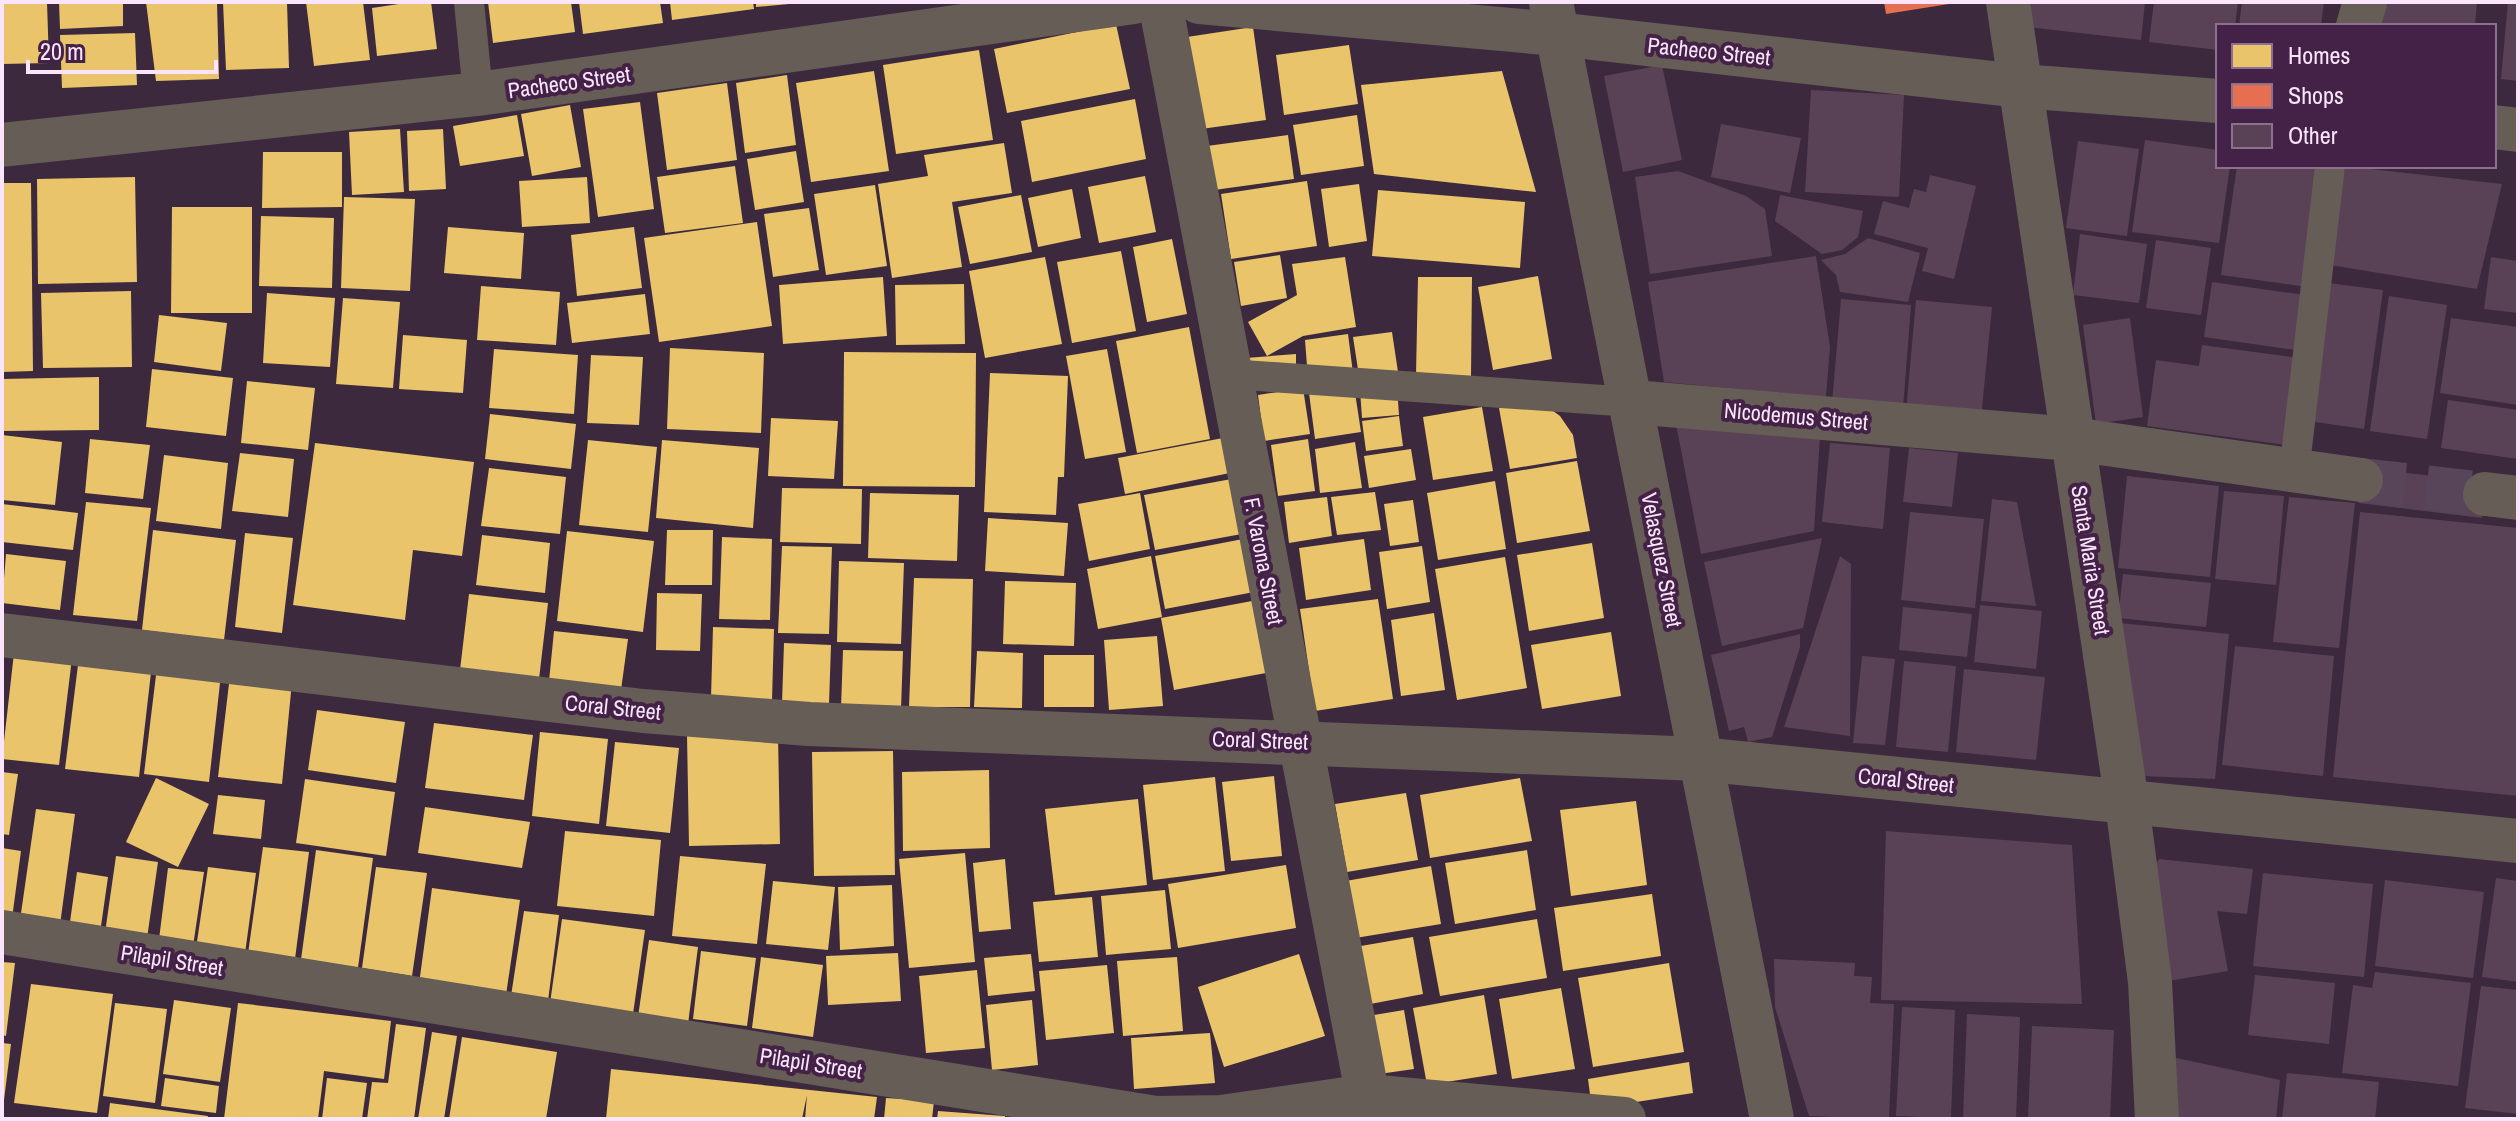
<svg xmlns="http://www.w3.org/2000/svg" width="2520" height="1121" font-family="'Archivo Narrow',sans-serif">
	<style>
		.homes { fill: #e9c46a }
		.shops { fill: #e76f51 }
		.building { fill: #594255 }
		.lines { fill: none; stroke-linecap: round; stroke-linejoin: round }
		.minor-tunnel { stroke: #59455a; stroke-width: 44; stroke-dasharray: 44 22; stroke-linecap: butt }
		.service { stroke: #655d56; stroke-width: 30 }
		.minor { stroke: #655d56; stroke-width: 44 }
		.tertiary { stroke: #655d56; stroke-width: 44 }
		.labels { text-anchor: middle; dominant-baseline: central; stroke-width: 8; stroke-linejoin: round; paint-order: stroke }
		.street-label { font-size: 22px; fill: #fbe5fc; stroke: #442146 }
	</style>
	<rect width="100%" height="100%" fill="#3c293e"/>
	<!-- homes -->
	<path class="homes" d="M2,2h45l2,61 -47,1z
		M59,2h64v24l-63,3z
		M146,2h71l2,77 -63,2z
		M223,2h64l2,66 -63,2z
		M306,2h57l7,58 -56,6z
		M412,2h19l6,47 -60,7 -5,-48z
		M488,2h83l4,30 -82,11z
		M579,2h81l3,21 -80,11z
		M670,2h83l1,7 -82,11z
		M756,2h33v2l-33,3z
		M1116,24l14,65 -123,24 -13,-64z
		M1253,27l13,93 -65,9 -14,-92z
		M135,33l2,52 -75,3 -2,-53z
		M1349,45l9,59 -74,11 -8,-60z
		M979,50l14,90 -97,14 -13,-89z
		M874,71l15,100 -78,11 -15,-99z
		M1502,71l34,121 -162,-18 -13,-89z
		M787,75l9,70 -51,8 -9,-70z
		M727,83l10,77 -70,10 -10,-77z
		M1135,99l11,60 -114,23 -11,-61z
		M640,102l14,107 -56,8 -15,-108z
		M570,105l11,62 -49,9 -11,-62z
		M517,115l7,41 -64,10 -7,-40z
		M1357,115l7,51 -63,9 -8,-50z
		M400,129l4,63 -52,3 -3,-63z
		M443,129l3,60 -37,2 -2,-60z
		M1288,135l6,44 -80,11 -7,-44z
		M1004,143l8,50 -60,9 10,65 -70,11 -14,-94 50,-8 -4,-21z
		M796,151l8,51 -49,8 -8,-51z
		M263,152h79v55l-80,1z
		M735,166l8,57 -78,10 -8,-56z
		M1145,176l11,56 -57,11 -11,-56z
		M135,177l2,105 -99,2 -1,-105z
		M587,177l3,46 -68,4 -3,-46z
		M1307,181l10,65 -86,13 -10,-65z
		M2,183h29l2,188 -31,1z
		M1359,184l8,57 -38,6 -8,-58z
		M875,185l12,81 -61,9 -12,-81z
		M1072,189l9,49 -43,9 -10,-49z
		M1378,190l147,12 -5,66 -148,-12z
		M1021,195l11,57 -62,12 -12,-57z
		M344,197l71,2 -5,92 -69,-3z
		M172,207h80v106h-81z
		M809,208l10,62 -46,7 -9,-63z
		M261,216l73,2 -2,70 -73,-2z
		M757,222l15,104 -113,16 -15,-104z
		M448,227l76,6 -3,46 -77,-6z
		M634,227l8,61 -65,8 -6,-61z
		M1172,239l15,75 -40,8 -14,-75z
		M1121,251l15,80 -64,12 -15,-81z
		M1280,255l7,43 -46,8 -7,-44z
		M1045,257l17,87 -77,14 -16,-87z
		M1345,257l11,70 -53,9 -36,20 -19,-34 49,-27 -5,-31z
		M1538,276l14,83 -59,11 -15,-83z
		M883,277l4,59 -104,8 -4,-59z
		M1418,277h54l-1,99 -55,-1z
		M964,284l1,60 -69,1 -1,-60z
		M481,286l79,6 -4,53 -79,-5z
		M131,291l1,76 -89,1 -2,-75z
		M267,293l68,5 -5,69 -67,-4z
		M645,294l5,40 -78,9 -5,-40z
		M343,298l57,4 -7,86 -57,-4z
		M159,315l68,8 -6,48 -67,-9z
		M1189,327l21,112 -73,14 -21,-112z
		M1392,332l6,40 -39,4 -6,-39z
		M1348,334l5,39 -45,6 -3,-39z
		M403,335l64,5 -4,53 -64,-4z
		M670,348l94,5 -3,80 -94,-4z
		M494,349l84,6 -4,59 -85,-6z
		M1107,349l19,103 -41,7 -19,-103z
		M844,352l132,1 -1,134 -132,-1z
		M1296,354v15l-48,5 -2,-16z
		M591,355l52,2 -4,68 -52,-2z
		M152,369l81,9 -7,58 -80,-9z
		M990,373l78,3 -4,101h-6l-2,38 -72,-3z
		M99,377v53l-97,1v-52z
		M247,381l68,7 -7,62 -67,-7z
		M1354,386l7,46 -46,7 -6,-46z
		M1397,387l2,28 -37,3 -2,-28z
		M1303,388l7,46 -46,7 -6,-46z
		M1482,407l11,64 -60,9 -10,-63z
		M1499,408h50l11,8 13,19 4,23 -67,11z
		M490,414l86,10 -5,45 -86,-10z
		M1399,416l4,30 -37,5 -4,-30z
		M771,418l67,3 -4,58 -66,-3z
		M2,435l60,7 -7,63 -53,-5z
		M1223,438l7,35 -105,21 -7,-36z
		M90,439l60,6 -7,54 -58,-6z
		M1308,439l7,52 -37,5 -7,-51z
		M588,440l69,7 -9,85 -69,-7z
		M662,440l97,8 -6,80 -97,-10z
		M1355,442l7,46 -42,5 -5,-44z
		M315,443l159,19 -12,94 -49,-6 -8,70 -112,-15z
		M1411,449l5,31 -47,8 -5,-32z
		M240,453l54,6 -6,58 -56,-6z
		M164,455l64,8 -7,66 -65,-8z
		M1577,461l13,70 -73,12 -11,-70z
		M489,468l77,9 -6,57 -79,-8z
		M1237,478l10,55 -92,17 -11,-55z
		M1495,481l11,68 -68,11 -11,-67z
		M782,488l80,1 -1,55 -81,-2z
		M1375,492l6,38 -44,5 -6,-38z
		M870,493l89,2 -2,66 -89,-3z
		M1140,493l10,56 -61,12 -11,-57z
		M1327,497l5,39 -43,7 -5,-41z
		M1413,500l6,42 -29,4 -6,-42z
		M86,502l65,6 -14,113 -64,-6z
		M2,504l76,9 -5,37 -71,-8z
		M988,518l80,5 -4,53 -79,-5z
		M153,530l83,10 -12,100 -82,-10z
		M667,530h46l-1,55h-47z
		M567,531l87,10 -11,91 -86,-11z
		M245,533l48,5 -11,95 -47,-6z
		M482,535l68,8 -5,50 -69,-8z
		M722,537l50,2 -2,81 -51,-1z
		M1243,539l11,53 -89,17 -10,-53z
		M1364,539l7,51 -65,10 -7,-52z
		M1592,543l12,75 -75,13 -12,-76z
		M782,546l50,1 -3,87 -51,-1z
		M1422,546l8,56 -43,7 -8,-57z
		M6,554l60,7 -6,49 -58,-7z
		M1151,556l11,61 -64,12 -11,-60z
		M1505,557l22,131 -70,12 -22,-131z
		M839,561l65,2 -3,81 -64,-2z
		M914,578l59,1 -3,128h-61z
		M1005,581l71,2 -2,63 -71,-2z
		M657,593l45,1 -2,57 -44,-1z
		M469,594l79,9 -9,76 -79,-9z
		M1378,599l15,100 -78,12 -15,-102z
		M1252,601l14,72 -92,17 -13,-72z
		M1434,613l11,77 -44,6 -10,-76z
		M713,627l61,2 -2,71 -61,-2z
		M554,631l74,8 -7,51 -72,-9z
		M1611,632l10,64 -79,13 -11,-64z
		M1157,636l6,70 -54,4 -5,-70z
		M784,643l47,2 -2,59 -47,-1z
		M843,650l60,1 -2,58 -60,-1z
		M977,651l46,2 -1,55 -48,-1z
		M14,653l58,5 -13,107 -57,-6z
		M1044,655h50v52h-50z
		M79,657l73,7 -13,113 -74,-8z
		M157,667l64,7 -12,108 -65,-8z
		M230,675l62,7 -10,102 -64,-7z
		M317,710l88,12 -9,61 -88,-13z
		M434,723l99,12 -9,65 -99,-12z
		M540,732l68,7 -9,85 -67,-8z
		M778,734l2,110 -91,2 -2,-111z
		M615,742l64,6 -9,85 -64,-7z
		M893,751l2,124 -81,1 -2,-124z
		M989,770l1,78 -87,3 -1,-79z
		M2,772l16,2 -9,61 -7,-1z
		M1274,776l8,80 -51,5 -9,-79z
		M1215,777l10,94 -72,9 -10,-95z
		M156,778l53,26 -31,63 -52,-25z
		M1520,778l12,63 -102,17 -10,-63z
		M305,779l90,13 -9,64 -90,-13z
		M1406,793l12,67 -71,12 -12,-68z
		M218,795l47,5 -4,39 -48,-5z
		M1138,799l9,86 -92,10 -10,-86z
		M1636,801l11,84 -76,11 -11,-86z
		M425,807l105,15 -8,46 -104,-15z
		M36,809l39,5 -16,118 -40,-5z
		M565,831l96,9 -7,76 -97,-10z
		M263,847l46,5 -16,122 -47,-6z
		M2,848l19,3 -10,75 -9,-1z
		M316,850l57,8 -17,124 -57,-8z
		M1527,850l9,60 -81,14 -10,-61z
		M965,853l10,109 -66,6 -10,-109z
		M116,856l42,6 -13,90 -42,-5z
		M680,856l86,8 -9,80 -85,-8z
		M1005,859l6,70 -32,3 -6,-69z
		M1286,865l10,63 -118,20 -10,-64z
		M1431,866l10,58 -92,15 -9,-57z
		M208,867l48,6 -13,95 -49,-6z
		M376,867l51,6 -15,103 -50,-8z
		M168,868l36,4 -13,88 -34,-5z
		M77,872l31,5 -9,63 -31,-4z
		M773,881l62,6 -7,63 -62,-6z
		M892,885l2,61 -54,4 -2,-63z
		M432,888l88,12 -14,95 -87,-11z
		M1165,890l6,59 -65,6 -5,-59z
		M1652,894l9,62 -98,15 -9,-63z
		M1092,897l6,60 -59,5 -6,-60z
		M524,911l35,4 -11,86 -37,-5z
		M562,919l83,11 -13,91 -83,-11z
		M1537,919l10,59 -107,18 -11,-59z
		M1413,937l10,57 -58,11 -10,-58z
		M649,940l49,7 -10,77 -50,-7z
		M701,951l55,7 -9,68 -54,-7z
		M898,953l3,48 -73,4 -2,-49z
		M1031,954l4,37 -47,5 -4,-38z
		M1299,954l26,82 -101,31 -26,-80z
		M761,957l62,8 -10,72 -61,-9z
		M1177,957l6,74 -60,5 -6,-75z
		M2,962l13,1 -9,73 -4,-1z
		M1669,963l15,89 -91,15 -15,-89z
		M1107,965l7,68 -68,7 -7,-69z
		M977,970l8,78 -59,5 -7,-77z
		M31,984l82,10 -16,119 -83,-10z
		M1561,988l14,81 -63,10 -13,-80z
		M1484,995l13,79 -70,11 -14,-77z
		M174,1000l57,8 -11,74 -57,-8z
		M1032,1000l6,65 -46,5 -6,-65z
		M115,1003l52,6 -12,94 -52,-7z
		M238,1003l153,18 -7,58 -60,-8 -6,48h-94z
		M1404,1010l10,59 -35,5 -11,-58z
		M396,1024l30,4 -12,91h-47l5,-37 16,1z
		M432,1032l25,4 -13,83h-26z
		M1210,1033l5,50 -81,6 -3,-51z
		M462,1037l95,15 -11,67h-97z
		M2,1043l9,1 -7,56h-2z
		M1689,1062l4,31 -101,16 -4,-30z
		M611,1069l266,28 -3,22h-69l2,-24 -5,24h-196z
		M165,1078l54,8 -3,27 -55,-7z
		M327,1078l40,5 -5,36h-40z
		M886,1098l48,3 -2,18h-48z
		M110,1103l98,13 -1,3h-99z
		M938,1111l67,5v3h-68z"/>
	<!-- shops -->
	<path class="shops" d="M1884,2h64l1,2 -63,10z"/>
	<!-- building -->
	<path class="building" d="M2031,2h114l-4,38 -113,-13z
		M2154,2h84l-3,24h-17v24l-69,-8z
		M2242,2h82l-3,24h-82z
		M2371,2h106l-2,24h-110z
		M2508,2h10v79l-17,-2z
		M1662,65l20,95 -59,12 -19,-96z
		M1811,90l93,5 -5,102 -94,-5z
		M1721,124l80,14 -11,55 -79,-16z
		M2145,140l73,10v16h12l-11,77 -87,-11z
		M2078,141l61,8 -12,87 -61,-8z
		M2237,166h91l-13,122 -94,-13z
		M2345,166l157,18 -25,105 -147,-24z
		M1678,171l68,25 19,13 7,47 -122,18 -15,-97z
		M1930,175l46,11 -22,93 -32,-8 6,-23 -54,-14 9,-33 26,7 5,-19 12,3z
		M1780,195l83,16 -5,26 -16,13 -20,4 -47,-33z
		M2080,234l67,10 -8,59 -66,-8z
		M1868,238l52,15 -12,49 -68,-10 -4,-17 -15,-15 24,-6z
		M2156,240l55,8 -10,67 -55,-7z
		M1816,256l14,91 -4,50 -162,-15 -16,-100z
		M2491,257l27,4v52l-34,-4z
		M2212,282l100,14 -9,55 -99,-14z
		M2328,283l55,7 -19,139 -56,-8z
		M2389,296l58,9 -20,134 -57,-8z
		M1841,299l70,6 -8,103 -71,-5z
		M1916,300l76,7 -11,111 -75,-6z
		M2130,318l13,99 -47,7 -13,-99z
		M2451,318l67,9v78l-78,-12z
		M2202,345l104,14 -13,87 -146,-20 9,-66 43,6z
		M2448,400l70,10v49l-77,-11z
		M1676,424l144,12 -6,95 -113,23z
		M1830,443l60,5 -7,81 -61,-7z
		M1909,448l49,5 -6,54 -49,-5z
		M2363,468l123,14 -4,36 -123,-15z
		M2127,476l92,10 -9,91 -92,-9z
		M2224,491l60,5 -8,89 -61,-6z
		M2289,497l66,6 -16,145 -66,-6z
		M1992,499l25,3 19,104 -55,-5z
		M1910,512l74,7 -9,89 -74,-8z
		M2360,512l158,16v268l-185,-19z
		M1822,538l-19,90 -81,18 -18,-84z
		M1840,556l11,8 -1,172 -66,-9z
		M2123,574l88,9 -5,44 -88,-9z
		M1980,605l62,6 -6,58 -62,-7z
		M1903,607l69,7 -5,43 -68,-7z
		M2120,623l109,11 -14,145 -73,-3z
		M1800,634v13l-28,90 -24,5 -4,-15 -15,4 -18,-76z
		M2235,646l99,10 -11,120 -101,-11z
		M1862,656l33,3 -10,86 -32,-2z
		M1904,661l52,5 -8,86 -52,-5z
		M1964,669l81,8 -9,83 -80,-8z
		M1886,831l186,14 10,159 -201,-4z
		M2159,859l94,10 -6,45 -30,-3 11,60 -60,10 -18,-107z
		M2263,873l110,11 -9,93 -111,-11z
		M2496,878l22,3v101l-36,-5z
		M2385,880l99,12 -11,86 -98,-12z
		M1774,959l81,4 -1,13 18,1 -2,26 24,1 -5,115 -80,-3 -34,-109z
		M2375,972l96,11 -13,103 -116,-13 11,-88 19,3z
		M2255,975l80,8 -6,61 -81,-9z
		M2481,986l37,4v124l-53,-6z
		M1902,1007l53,3 -4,108 -55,-2z
		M1967,1014l53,3 -4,102h-53z
		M2032,1026l82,4 -4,89h-82z
		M2167,1056l113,24 -4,39h-103z
		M2287,1073l92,9 -4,37h-93z"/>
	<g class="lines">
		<!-- minor-tunnel -->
		<path class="minor-tunnel" d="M2361,480l124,14"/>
		<!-- service -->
		<path class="service" d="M469,2l9,92
			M1229,374l403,28
			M2294,473l36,-307"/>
		<!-- minor -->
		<path class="minor" d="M1160,2l212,1117
			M2008,2l119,801 23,179 7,137
			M2358,26l7,-24
			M1632,402l440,37 289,41
			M2485,494l33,4
			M2,635l641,76 166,13 891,35 818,82
			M2,932l1154,186 65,-1 146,-21 257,23"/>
		<!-- tertiary -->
		<path class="tertiary" d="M1199,2l358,32 463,52 198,15
			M1551,2l221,1117
			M2494,127l24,3
			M2,145l476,-51 656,-92"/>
	</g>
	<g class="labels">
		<!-- street labels -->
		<g class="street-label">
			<text transform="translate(1709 51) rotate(6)">Pacheco Street</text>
			<text transform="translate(569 82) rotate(-8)">Pacheco Street</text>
			<text transform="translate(1796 416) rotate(5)">Nicodemus Street</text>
			<text transform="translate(1662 560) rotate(79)">Velasquez Street</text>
			<text transform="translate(2091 560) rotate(81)">Santa Maria Street</text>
			<text transform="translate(1264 561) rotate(79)">F. Varona Street</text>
			<text transform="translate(613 707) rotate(6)">Coral Street</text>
			<text transform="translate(1260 740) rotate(2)">Coral Street</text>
			<text transform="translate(1906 780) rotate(6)">Coral Street</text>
			<text transform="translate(172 960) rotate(9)">Pilapil Street</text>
			<text transform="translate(811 1063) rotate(9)">Pilapil Street</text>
		</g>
	</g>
	<!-- border -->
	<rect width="2520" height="1121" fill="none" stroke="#fbe5fc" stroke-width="8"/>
	<!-- legend -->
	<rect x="2216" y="24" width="280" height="144" fill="#442146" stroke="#8d6f8f" stroke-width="2"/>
	<rect x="2232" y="44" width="40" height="24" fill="#e9c46a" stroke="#8d6f8f" stroke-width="2"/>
	<text x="2288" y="64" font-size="24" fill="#fbe5fc">Homes</text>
	<rect x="2232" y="84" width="40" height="24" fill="#e76f51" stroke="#8d6f8f" stroke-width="2"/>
	<text x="2288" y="104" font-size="24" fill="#fbe5fc">Shops</text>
	<rect x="2232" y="124" width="40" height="24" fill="#594255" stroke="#8d6f8f" stroke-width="2"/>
	<text x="2288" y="144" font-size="24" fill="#fbe5fc">Other</text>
	<!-- scale -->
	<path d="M28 60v12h188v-12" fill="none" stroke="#fbe5fc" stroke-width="4"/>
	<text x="40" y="60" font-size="24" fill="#fbe5fc" stroke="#442146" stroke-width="6" paint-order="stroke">20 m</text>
</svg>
